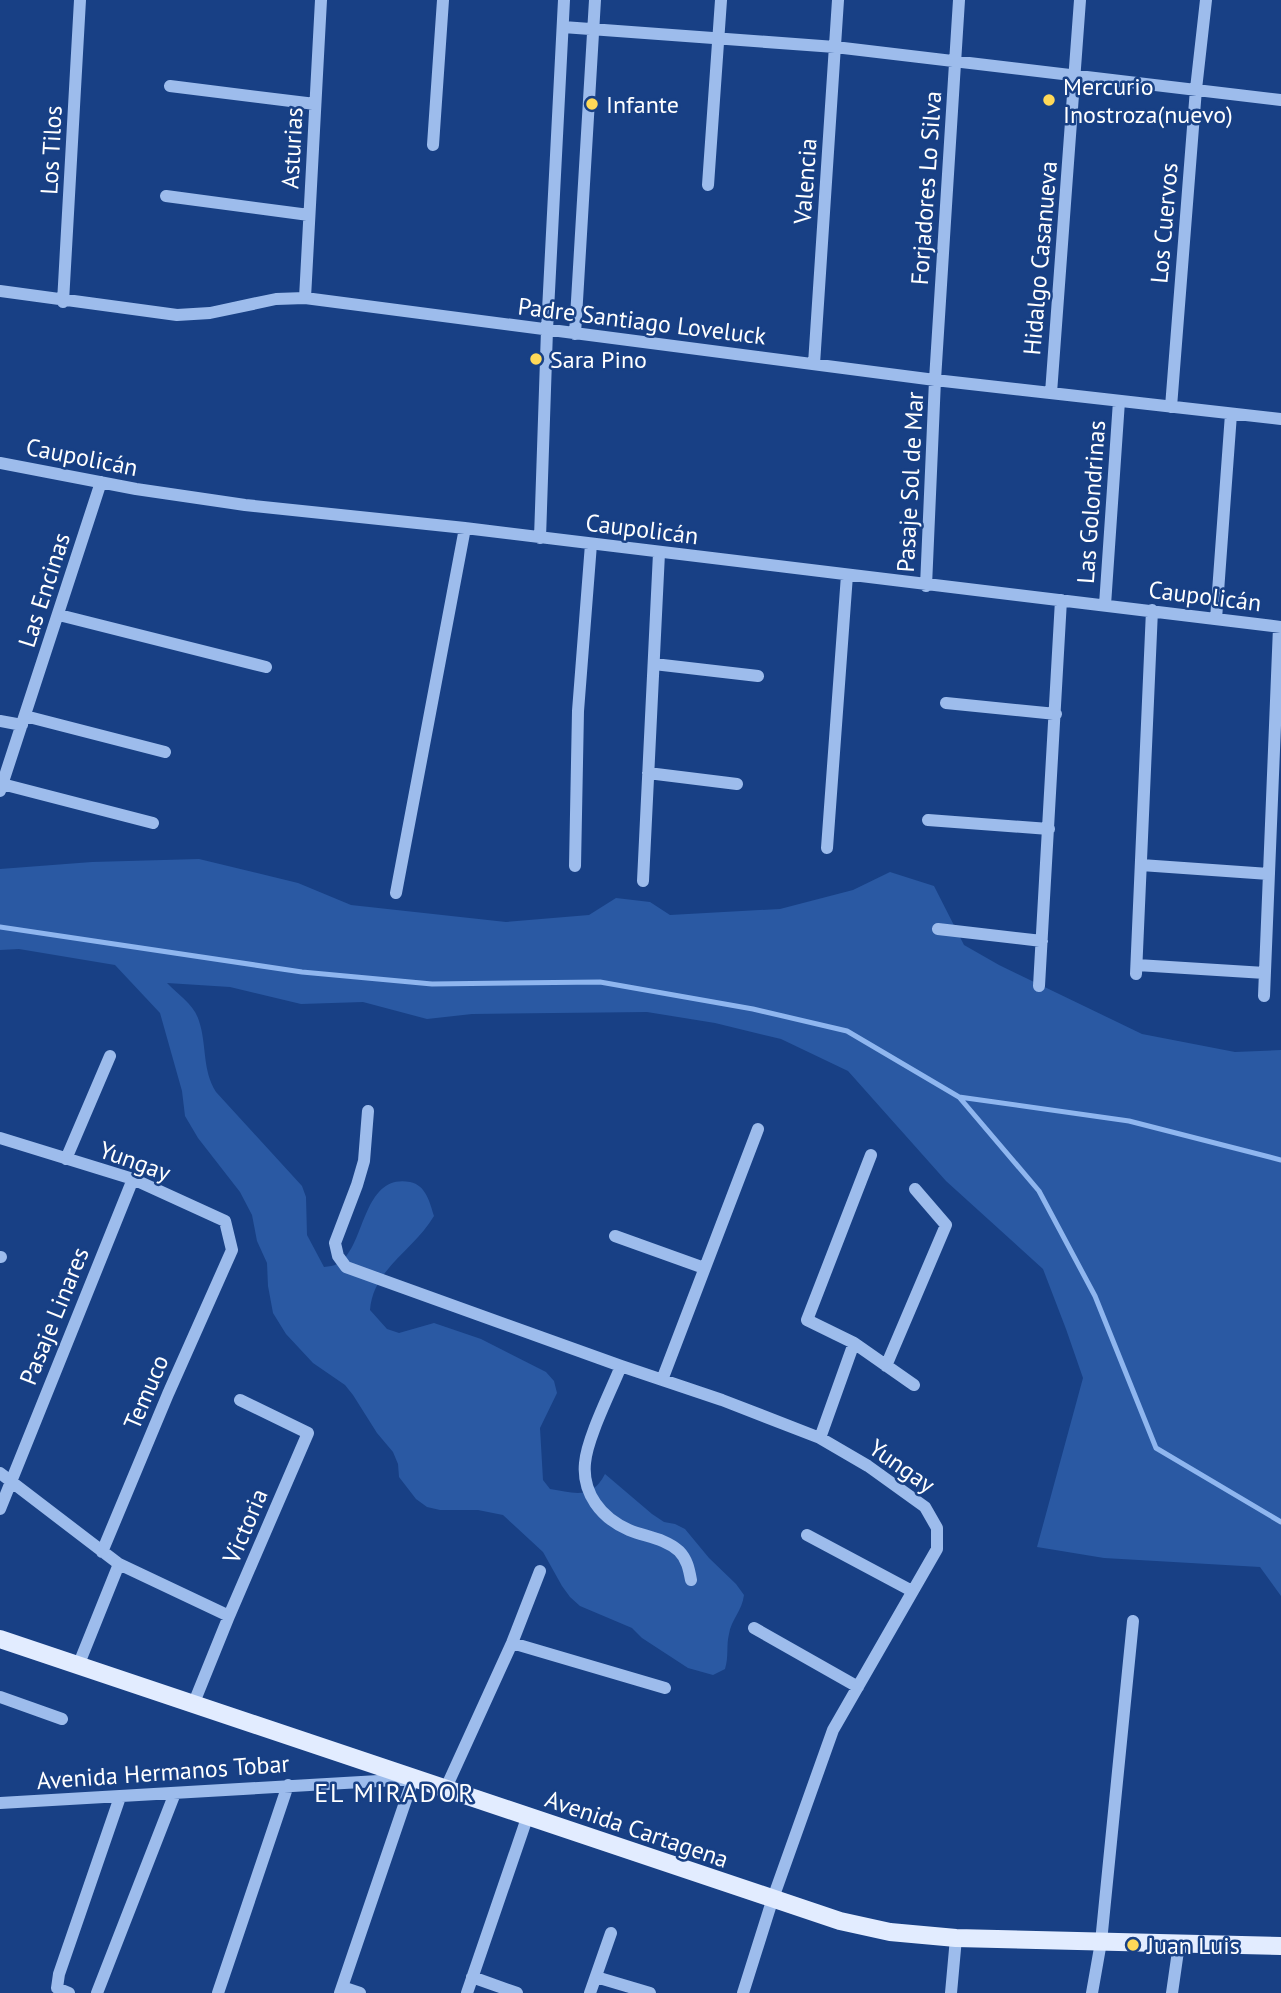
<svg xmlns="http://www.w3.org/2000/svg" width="1281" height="1993" font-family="'PT Sans',sans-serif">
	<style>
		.green { fill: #2a59a3 }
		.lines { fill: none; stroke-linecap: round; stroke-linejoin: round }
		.stream { stroke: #8fb6ef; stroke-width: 5 }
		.minor { stroke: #9dbcec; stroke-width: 12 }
		.major { stroke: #e2ecff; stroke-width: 18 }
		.poi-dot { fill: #ffd958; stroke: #184085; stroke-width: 2.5 }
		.labels { text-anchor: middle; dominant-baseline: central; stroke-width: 5; stroke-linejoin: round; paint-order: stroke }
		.poi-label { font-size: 24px; fill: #fff; stroke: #184085; text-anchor: start }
		.street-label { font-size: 24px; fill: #fff; stroke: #184085 }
		.neighbourhood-label { font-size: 26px; letter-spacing: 2px; fill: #fff; stroke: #184085 }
	</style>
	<rect width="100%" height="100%" fill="#184085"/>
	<!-- green -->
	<path class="green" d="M199,859l99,24 53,22 155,17 83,-7 27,-17 34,4 20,13 110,-6 73,-19 37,-18 44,14 30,59 35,20 143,69 93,18 46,-2v546l-21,-29 -156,-9 -67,-11 46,-169 -17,-49 -23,-60 -97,-88 -98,-110 -67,-32 -66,-16 -68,-11 -175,2 -45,5 -64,-17 -62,2 -71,-17 -63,-4c11,12 27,21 32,38 8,24 3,49 17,71l86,94 4,11 1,38 17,32c11,-1 16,-3 23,-12 18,-22 20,-81 63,-73 16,3 20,21 24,34 -20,34 -61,53 -64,94l17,19 12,4 35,-10 47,16 65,33 8,9 3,12 -17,35 3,52 7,9c24,4 42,11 55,-15l47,40 12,8 11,2 10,5 24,29 27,26 8,11c-2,16 -13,25 -15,39 -3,12 0,22 -4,35l-12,6 -25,-7 -46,-30 -10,-10 -52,-22 -10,-9 -8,-11 -19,-34 -40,-37 -25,-5h-38l-13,-3 -11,-8 -17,-22 -1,-13 -5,-12 -16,-19 -24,-38 -8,-10 -32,-22 -27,-29 -13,-21 -5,-27 -1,-23 -10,-22 -5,-26 -12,-23 -42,-54 -13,-22 -3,-25 -22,-78 -45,-48 -96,-16 -19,1v-81l92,-7z"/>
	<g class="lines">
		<!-- stream -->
		<path class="stream" d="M0,927l302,45 130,12 168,-2 153,27 94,22 112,66 80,94 56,105 61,152 125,74
			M959,1097l170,24 152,39"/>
		<!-- minor -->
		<path class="minor" d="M563,27l272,20 446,53
			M170,86l145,18
			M433,145l10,-145
			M708,185l13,-185
			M166,196l143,19
			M0,291l177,24 33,-2 66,-14 29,-1 630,82 346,39
			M305,298l16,-298
			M63,302l17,-302
			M575,334l20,-334
			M814,364l24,-364
			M1051,393l29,-393
			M1171,407l25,-318 10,-89
			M0,463l136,26 109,16 220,23 816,99
			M540,538l7,-208 17,-330
			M926,586l9,-206 24,-380
			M1105,605l14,-204
			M59,615l207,52
			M1216,619l15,-205
			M654,664l104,12
			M946,703l110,11
			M25,716l140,36
			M0,721l22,4
			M648,773l89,11
			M2,784l151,39
			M0,791l101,-309
			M928,820l121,9
			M827,848l20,-273
			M1141,865l128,9
			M575,866l3,-155 13,-167
			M643,881l16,-328
			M396,893l69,-365
			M938,929l104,12
			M1137,965l128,8
			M1136,974l16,-364
			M1039,986l22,-386
			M1264,996l15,-369
			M368,1111l-4,50 -7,24 -22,58 3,13 8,11 275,99 101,34 98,38 48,28 57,41 12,21v21l-104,181 -61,171 -29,92
			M0,1138l133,41 92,42 7,29 -64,144 -66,158
			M66,1159l44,-103
			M615,1236l89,32
			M0,1257h1
			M854,1343l60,42
			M621,1366c-10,25 -34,72 -36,97 -3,30 16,55 44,67 17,7 35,8 50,21 8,8 10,18 12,29
			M886,1366l60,-141 -31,-36
			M662,1380l96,-251
			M820,1438l34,-95 -47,-23 64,-165
			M0,1473l119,91 110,52
			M0,1509l133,-330
			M807,1535l105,56
			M754,1628l104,59
			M512,1643l153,45
			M78,1666l41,-102
			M0,1697l62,22
			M193,1705l36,-89 79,-183 -68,-33
			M445,1790l67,-147 28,-72
			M0,1803l413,-24 -73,214
			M472,1977l45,16
			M596,1977l54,16
			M342,1987l18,6
			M69,1993l-12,-5 2,-14 61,-177
			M97,1993l78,-200
			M218,1993l70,-208
			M467,1993l60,-175
			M590,1993l21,-60
			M951,1993l5,-55
			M1092,1993l9,-51 32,-321
			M1172,1993l7,-49"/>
		<!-- major -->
		<path class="major" d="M0,1639l840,282 50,11 66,6 325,8"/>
	</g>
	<!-- markers -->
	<g class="poi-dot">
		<circle cx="1049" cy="100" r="7"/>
		<circle cx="592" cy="104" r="7"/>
		<circle cx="536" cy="359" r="7"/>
		<circle cx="1133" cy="1945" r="7"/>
	</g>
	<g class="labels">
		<!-- poi labels -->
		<g class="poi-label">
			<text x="1063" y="86">Mercurio<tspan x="1063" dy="28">Inostroza(nuevo)</tspan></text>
			<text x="606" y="104">Infante</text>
			<text x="550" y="359">Sara Pino</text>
			<text x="1147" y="1945">Juan Luis</text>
		</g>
		<!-- street labels -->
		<g class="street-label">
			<text transform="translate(292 148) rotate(-87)">Asturias</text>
			<text transform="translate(51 150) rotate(-87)">Los Tilos</text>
			<text transform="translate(805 181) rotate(-86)">Valencia</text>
			<text transform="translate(926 188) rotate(-86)">Forjadores Lo Silva</text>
			<text transform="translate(1164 223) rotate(-85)">Los Cuervos</text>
			<text transform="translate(1040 258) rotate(-85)">Hidalgo Casanueva</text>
			<text transform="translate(642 321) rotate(7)">Padre Santiago Loveluck</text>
			<text transform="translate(82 457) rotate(11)">Caupolicán</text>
			<text transform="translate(910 482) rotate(-87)">Pasaje Sol de Mar</text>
			<text transform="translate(1091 502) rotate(-86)">Las Golondrinas</text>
			<text transform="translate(642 529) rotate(7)">Caupolicán</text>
			<text transform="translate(44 590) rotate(-72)">Las Encinas</text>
			<text transform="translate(1205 596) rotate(7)">Caupolicán</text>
			<text transform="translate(135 1161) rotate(20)">Yungay</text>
			<text transform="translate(54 1316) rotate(-68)">Pasaje Linares</text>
			<text transform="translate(146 1392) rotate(-67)">Temuco</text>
			<text transform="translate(902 1466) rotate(35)">Yungay</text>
			<text transform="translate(245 1526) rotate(-67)">Victoria</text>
			<text transform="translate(163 1772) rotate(-4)">Avenida Hermanos Tobar</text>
			<text transform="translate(637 1829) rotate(19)">Avenida Cartagena</text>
		</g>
		<!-- neighbourhood labels -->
		<g class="neighbourhood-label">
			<text x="395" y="1792">EL MIRADOR</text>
		</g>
	</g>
</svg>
